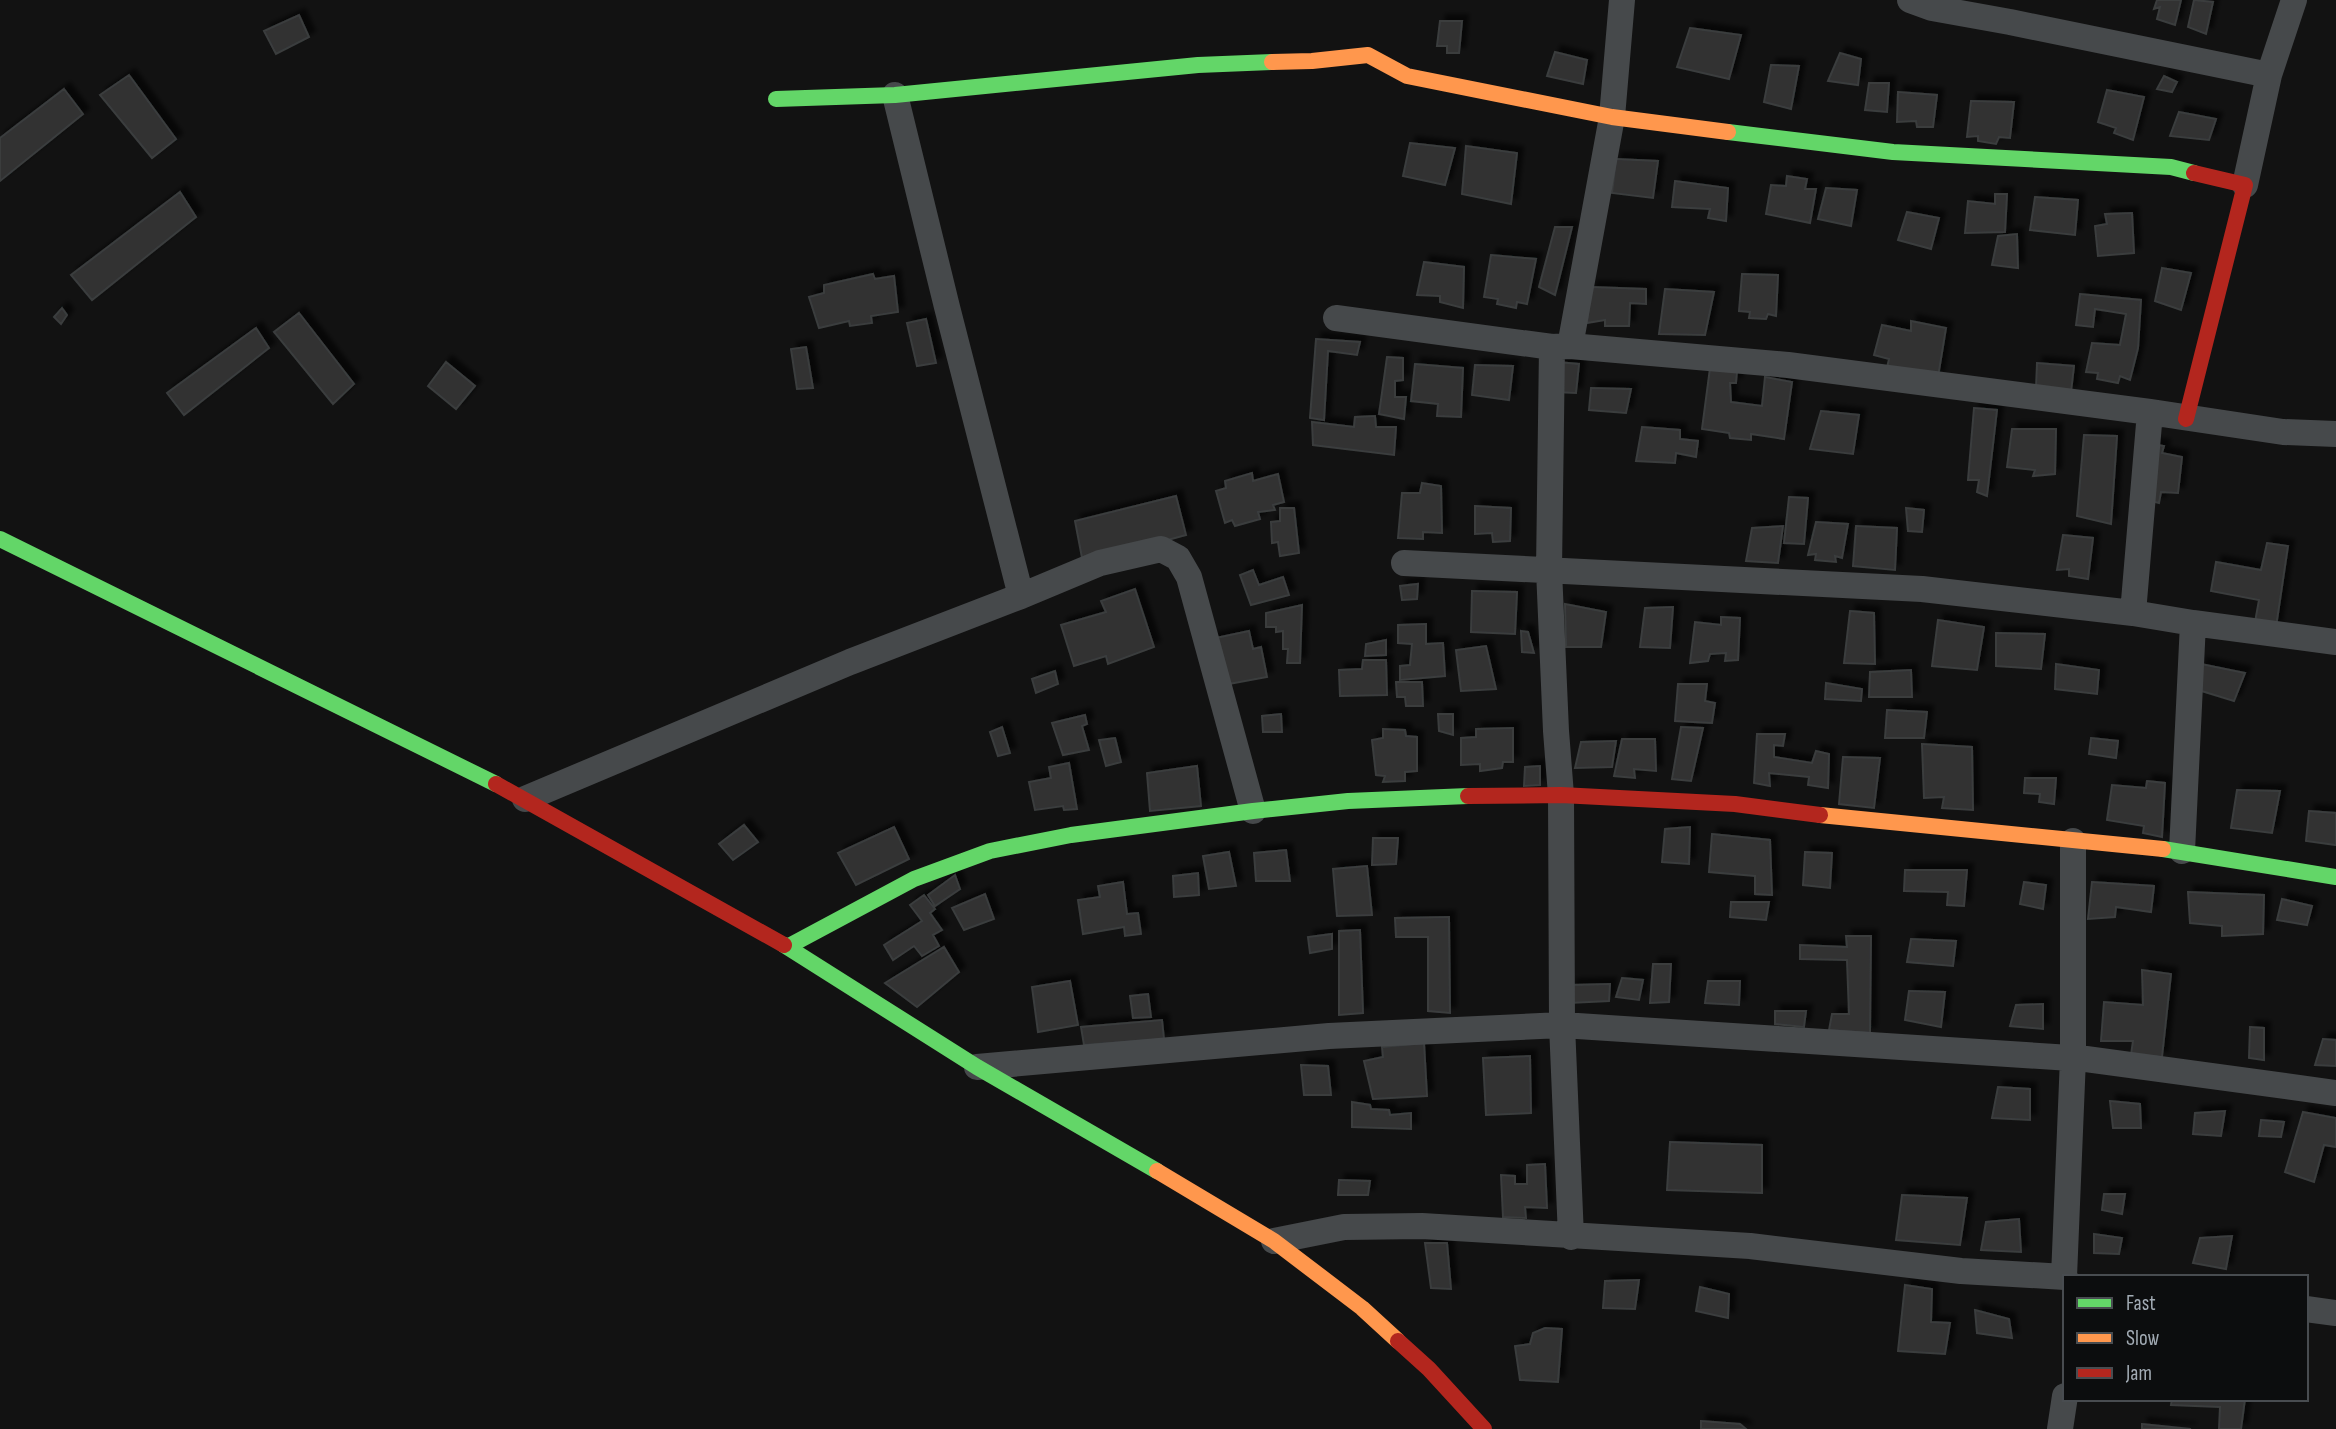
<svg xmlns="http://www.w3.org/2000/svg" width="2336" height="1429" font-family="'Sofia Sans Condensed',sans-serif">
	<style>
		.building { fill: #313133; stroke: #3a3d3e; stroke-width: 2; filter: url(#shadow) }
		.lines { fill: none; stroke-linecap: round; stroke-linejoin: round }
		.street { stroke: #46494b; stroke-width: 26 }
		.fast { stroke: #63d668; stroke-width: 16 }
		.slow { stroke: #ff974d; stroke-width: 16 }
		.jam { stroke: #b3261e; stroke-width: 16 }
	</style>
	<defs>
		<filter id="shadow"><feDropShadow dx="6" dy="-6" stdDeviation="2" flood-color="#0009"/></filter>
	</defs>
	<rect width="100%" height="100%" fill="#121212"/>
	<!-- building -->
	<path class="building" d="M2157,0h24l-6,25 -18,-6 3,-12 -6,2z
		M2194,0l19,2 -7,32 -18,-7z
		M299,15l10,22 -33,17 -12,-23z
		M1440,21h22l-3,32h-12v-7h-10z
		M1690,28l51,7 -12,44 -52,-12z
		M1555,52l32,8 -4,24 -36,-8z
		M1840,53l21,6 -3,26 -30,-4z
		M1771,65l28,1 -8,43 -27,-7z
		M129,75l47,64 -24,19 -52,-63z
		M2164,76l13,6 -5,10 -15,-3z
		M1869,83h20l-2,29 -22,-2z
		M64,89l19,25 -83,67v-43z
		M2107,90l37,7 -11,43 -19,-7 2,-5 -18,-6z
		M1898,92l39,3 -4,32h-16l-1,-6 -19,1z
		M1971,101l43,1 -4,36 -11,-1 -3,7 -18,-3v-5l-11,1z
		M2179,112l37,7 -7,21 -39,-4z
		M1410,143l45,5 -10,37 -42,-9z
		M1466,146l51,7 -6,51 -49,-10z
		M1616,159l42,2 -5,37 -41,-5z
		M1787,176l20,3 -2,10h11l-6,34 -44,-9 5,-29 15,1z
		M1675,181l53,7 -2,33 -18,-3 2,-9 -38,-2z
		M1826,188l31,2 -6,36 -33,-7z
		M180,192l16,25 -104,83 -21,-25z
		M1995,194h12l-2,38 -40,1 3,-32 27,3z
		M2035,197l43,3 -3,35 -45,-5z
		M1907,212l32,6 -8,31 -33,-9z
		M2132,213l2,40 -36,3 -3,-30 12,-2 -2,-10z
		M1555,227h17l-17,68 -16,-8z
		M2017,234l1,34 -26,-3 6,-29z
		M1491,255l45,4 -9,45 -10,-2 -1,6 -19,-4 1,-5 -14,-2z
		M1424,262l40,5 -1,41 -23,-6v-6l-23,-1z
		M2162,268l29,5 -10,37 -26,-9z
		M873,274l2,5 19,-3 4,36 -27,4 1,7 -22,3 -1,-5 -30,7 -10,-31 15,-4v-8z
		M1742,274l36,1 -2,41 -8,-2 -2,5 -17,-1 1,-6 -11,-1z
		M1591,287l55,2v15l-16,-1 -1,23h-24v-6l-18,3z
		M1665,289l49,3 -9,43 -46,-1z
		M2080,294l61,6 -3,48 -8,32 -10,-4 -2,7 -21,-4 1,-6 -12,-1 6,-29 28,2 6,-31 -31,-5 -2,18 -17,-2z
		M62,308l5,7 -6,9 -7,-7z
		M299,313l55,71 -21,20 -59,-72z
		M926,319l10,44 -19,3 -10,-43z
		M1911,321l35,7 -8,49 -52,-5 3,-13 -15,-4 8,-30 29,6z
		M256,328l13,20 -85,67 -17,-22z
		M1316,339l44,3 -3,13 -29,-4 -4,69 -14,-2z
		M806,347l7,41 -16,1 -6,-40z
		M1387,357l16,1v22l-8,1v16h11l-2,22 -25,-5z
		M446,362l29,24 -19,23 -28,-23z
		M1557,362l22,2 -3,29 -21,-1z
		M2037,363l37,3 -3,26 -35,-4z
		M1415,364l48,4 -2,49 -24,-1 1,-12 -27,-3z
		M1475,365l38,1 -4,34 -37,-5z
		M1710,368l27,3 -1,12h-6l1,19 31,4 3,-29 27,5 -8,57 -33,-5v6l-21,-2 -1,-5 -27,-4z
		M1591,388l40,1 -5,24 -37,-3z
		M1974,408l23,2 -10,86 -10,-4 2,-12h-11z
		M1821,411l38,4 -6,39 -43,-5z
		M1375,416l1,11h20l-2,28 -81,-10 -1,-23 42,5 1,-10z
		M1642,427l38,3v9l18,2 -2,16 -20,-4 -1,10 -39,-2z
		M2012,429h44l-1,45 -22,2 2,-6 -28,-3z
		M2084,435l33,1 -6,88 -34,-8z
		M2151,444l13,2 -2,7 20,4 -4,36 -17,-1 -2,11 -12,-3z
		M1252,473l1,8 25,-7 6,28 -11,3 2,5 -17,2 2,7 -25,7 -3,-6 -7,3 -9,-32 10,-3 -1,-7z
		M1422,483l19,3 1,47 -19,-1v7l-25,-1 4,-45h18z
		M1176,496l10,39 -103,28 -8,-42z
		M1789,497l19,1 -4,46 -20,-1z
		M1475,506l36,2 -1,33 -17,1 -1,-9 -17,1z
		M1280,508h14l5,45 -19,3 -2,-14 -6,1 -1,-21 9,-1z
		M1906,508l18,2 -2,22 -14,-1z
		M1816,522l32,2 -6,34 -7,-2 1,6 -21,-2 1,-6 -8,1z
		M1783,526l-5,37 -32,-2 6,-33z
		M1856,526l41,2 -2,42 -42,-4z
		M2063,535l30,3 -5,41 -19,-3v-7l-12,1z
		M2267,543l21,3 -12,81 -21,-5 4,-22 -48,-9 5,-29 45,8z
		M1253,570l6,15 24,-8 6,18 -38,10 -11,-30z
		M1418,584l-1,15 -15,1 -2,-14z
		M1135,589l19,58 -46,17 -2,-8 -32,10 -13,-41 45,-13 -5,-11z
		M1472,591l45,1 -2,42 -44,-2z
		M1565,604l41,8 -5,35h-35z
		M1302,605l-2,58h-13l1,-14h-5v-18l-7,1v-5h-10v-14z
		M1673,607l-3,41 -30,-1 5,-39z
		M1850,611l24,2 1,51 -31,-1z
		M1721,617l19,1 -2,42 -13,1 1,-8 -16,1 -2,7 -18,2 5,-41 26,3z
		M1938,620l46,7 -7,43 -45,-4z
		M1426,624v20l17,-1 2,33 -45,4v-14l10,-1 2,-21 -14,-1v-18z
		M1249,631l4,18 8,-2 6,30 -44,8 -12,-46z
		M1521,631l7,1 6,21 -12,-1z
		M1996,633l49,1 -4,35 -45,-3z
		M1386,640v15l-21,1 1,-12z
		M1486,646l10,43 -35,2 -5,-41z
		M1363,660h23l1,35 -47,1 -1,-26 23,-1z
		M2056,664l43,6 -2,24 -42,-5z
		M2201,664l44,9 -11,28 -39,-12z
		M1911,670l1,27h-43l1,-25z
		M1055,671l3,13 -22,9 -4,-14z
		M1396,682h26l1,24h-17l-1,-9h-8z
		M1826,683l36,6 -1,12 -36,-2z
		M1678,684h29l-2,17 10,2 -3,20 -37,-2z
		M1887,710l40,2 -3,26h-39z
		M1281,714l1,18h-19l-1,-16z
		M1438,714h15v21l-14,-4z
		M1085,715l2,9 -5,2 7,24 -26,5 -11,-32z
		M1002,727l8,26 -12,3 -8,-24z
		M1681,727l22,1 -12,53 -19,-2z
		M1513,728v34h-10l-1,6 -22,3v-7l-19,1v-27l15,-1v-8z
		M1383,729l22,1 1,6 11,1v34l-12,1v9l-22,1 2,-6 -9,-1 -4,-35 11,-2z
		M1757,734h28l-2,12 -9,-1v12l38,6 4,-12 13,3 -1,34 -20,-3 1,-8 -40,-4 1,13 -16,-3z
		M1115,738l6,24 -15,4 -7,-26z
		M2091,738l27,3 -2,17 -27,-4z
		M1622,739h33l1,32 -22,-2 1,9 -21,-2z
		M1616,741l-4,26 -37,1 6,-26z
		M1922,744l50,3 1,63 -31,-2 2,-11 -20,1z
		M1843,757l37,1 -6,50 -35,-4z
		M1069,763l8,46 -13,1 -1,-4 -28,4 -6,-28 22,-4 -2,-11z
		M1197,766l4,40 -51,5 -3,-38z
		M1540,766v19l-16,1 1,-19z
		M2025,778h31l-2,26 -15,-2 1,-8 -16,-1z
		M2147,781l18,2 -3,54 -19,-4 1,-7 -37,-6 5,-35 34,3z
		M2237,790l43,1 -8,42 -41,-5z
		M2309,811l27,2v32l-30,-4z
		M744,825l14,17 -25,18 -14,-16z
		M894,827l15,32 -53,26 -18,-32z
		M1690,827l-1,37 -27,-2 3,-33z
		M1712,834l58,6 2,55 -17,-1v-18l-46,-4z
		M1373,838h25l-2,26 -24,1z
		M1286,850l4,31h-34l-2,-28z
		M1229,852l7,34 -27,3 -6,-33z
		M1805,852l27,1 -2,35 -27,-3z
		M1367,866l5,49 -35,1 -4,-47z
		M1905,870h62l-3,36 -17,-1 1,-13 -44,-1z
		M1198,873l1,22 -25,2 -1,-21z
		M955,875l5,14 -25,17 -7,-11z
		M1123,882l4,32 11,-1 3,21 -16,2 -1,-9 -41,7 -5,-34 22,-3 -2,-11z
		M2024,882l22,3 -3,24 -23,-5z
		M2092,882l62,4 -3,26 -35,-5 -1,10 -27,2z
		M2188,892l76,3 -1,39 -41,2v-10l-32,-3z
		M985,894l9,25 -30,11 -12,-22z
		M924,895l11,14 -5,4 12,17 -9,5 6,11 -17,10 -8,-10 -21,14 -9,-15 38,-24 -12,-16z
		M2282,899l30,7 -5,19 -30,-5z
		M1731,902h38l-3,18 -36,-3z
		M1449,917l1,96 -22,-2v-74h-32l-1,-19z
		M1360,930l3,83 -24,2v-84z
		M1332,934v15l-22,4 -2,-16z
		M1846,936h25l-1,97 -41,-3 3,-16h17l-2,-54 -47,-1v-14l47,2z
		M1911,939l45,2 -3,25 -46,-4z
		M944,947l15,25 -42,35 -32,-24z
		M1653,964h18l-2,38 -19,1z
		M2142,970l29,4 -9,83 -31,-2 2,-14h-32l3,-39 39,3z
		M1622,978l21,2 -4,20 -23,-3z
		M1070,981l8,44 -40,7 -6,-45z
		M1708,981h32l-1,24 -34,-2z
		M1610,984l-1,17 -40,2 2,-18z
		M1909,991l36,1 -4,35 -36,-7z
		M1148,994l3,23 -18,1 -3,-22z
		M2043,1004v25l-33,-3 6,-21z
		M1775,1011h31l-2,16 -29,-3z
		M1162,1020l2,19 -80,6 -3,-18z
		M2250,1027l14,1v32l-15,-2z
		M2323,1039l13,1v26l-21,-1z
		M1424,1043l3,53 -54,3 -9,-38 19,-4 -1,-10z
		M1530,1056l1,57 -45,2 -3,-57z
		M1301,1065l27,1 3,29h-27z
		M1998,1087l32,2v31l-38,-2z
		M2110,1101l30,3 1,24h-28z
		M1352,1102l18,3 1,4 18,1 1,5 21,-2v16l-59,-2z
		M2225,1111l-4,25 -28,-2 2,-21z
		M2303,1112l33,6v29l-12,-2 -10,37 -29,-10z
		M2261,1120l23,2 -3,15 -22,-1z
		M1670,1142l92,3v48l-95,-3z
		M1545,1164l2,44 -22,-1 1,11 -23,-1 -2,-42 14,1v8h12v-19z
		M1339,1180l31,1 -2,14h-30z
		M2104,1194h21l-3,20 -20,-4z
		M1902,1195l65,3 -7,47 -64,-5z
		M2019,1219l2,33 -40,-2 5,-28z
		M2094,1234l28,4 -3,16 -25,-1z
		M2232,1236l-6,33 -33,-6 7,-25z
		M1425,1243h22l4,46 -20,-1z
		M1639,1280l-4,29 -32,-1 2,-27z
		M1905,1285l27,4 -1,33 19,1 -5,31 -47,-3z
		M1700,1287l29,7 -1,24 -32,-7z
		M1975,1310l34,9 3,19 -35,-5z
		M1545,1328l17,1 -4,53 -38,-2 -5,-34 15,-2 3,-11z
		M2172,1399h73l-4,30h-22l1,-22 -49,-2z
		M1701,1421l39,3 6,5h-45z
		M2142,1424l49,5h-49z"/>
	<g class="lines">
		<!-- street -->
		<path class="street" d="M1910,0l22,8 78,14 259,53
			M895,95l52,212 74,289
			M2245,185l24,-110 25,-75
			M1336,318l216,29 18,-1 218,19 362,47 133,20 53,2
			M1570,346l42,-229 10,-117
			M1552,347l-3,223 7,161 5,64 1,230 9,212
			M1404,563l518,26 211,24 60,10 143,19
			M2133,613l17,-201
			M525,799l325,-137 171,-66 79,-33 61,-14 17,9 11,19 64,234
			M2182,851l11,-228
			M977,1067l352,-31 233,-11 524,34 250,34
			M1274,1241l70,-14 78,-1 328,20 211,25 104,6
			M2064,1277l9,-219v-217
			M2306,1309l30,4
			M2060,1429l5,-33"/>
		<!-- fast -->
		<path class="fast" d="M776,99l119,-4 303,-30 74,-3
			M1728,132l165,20 278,15 23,6
			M0,539l496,245
			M2163,849l173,28
			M784,945l193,122 180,104
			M787,947l127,-68 76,-28 81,-16 182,-24 95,-10 120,-5"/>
		<!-- slow -->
		<path class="slow" d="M1272,62l40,-1 56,-6 39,21 205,41 116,15
			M1820,815l343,34
			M1157,1171l117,70 88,67 36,33"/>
		<!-- jam -->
		<path class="jam" d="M2186,419l59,-234 -51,-12
			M496,784l288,161
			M1468,796l93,-1 174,9 85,11
			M1398,1341l31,28 55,60"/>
	</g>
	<!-- legend -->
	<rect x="2063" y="1275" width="245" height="126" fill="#0c0d0e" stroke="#484c50" stroke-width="2"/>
	<rect x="2077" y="1298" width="35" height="10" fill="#63d668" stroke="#484c50" stroke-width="2"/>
	<text x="2126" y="1310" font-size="21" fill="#a2abb4">Fast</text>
	<rect x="2077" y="1333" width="35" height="10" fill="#ff974d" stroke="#484c50" stroke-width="2"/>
	<text x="2126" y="1345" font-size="21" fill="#a2abb4">Slow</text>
	<rect x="2077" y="1368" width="35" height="10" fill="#b3261e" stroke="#484c50" stroke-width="2"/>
	<text x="2126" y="1380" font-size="21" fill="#a2abb4">Jam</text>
</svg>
